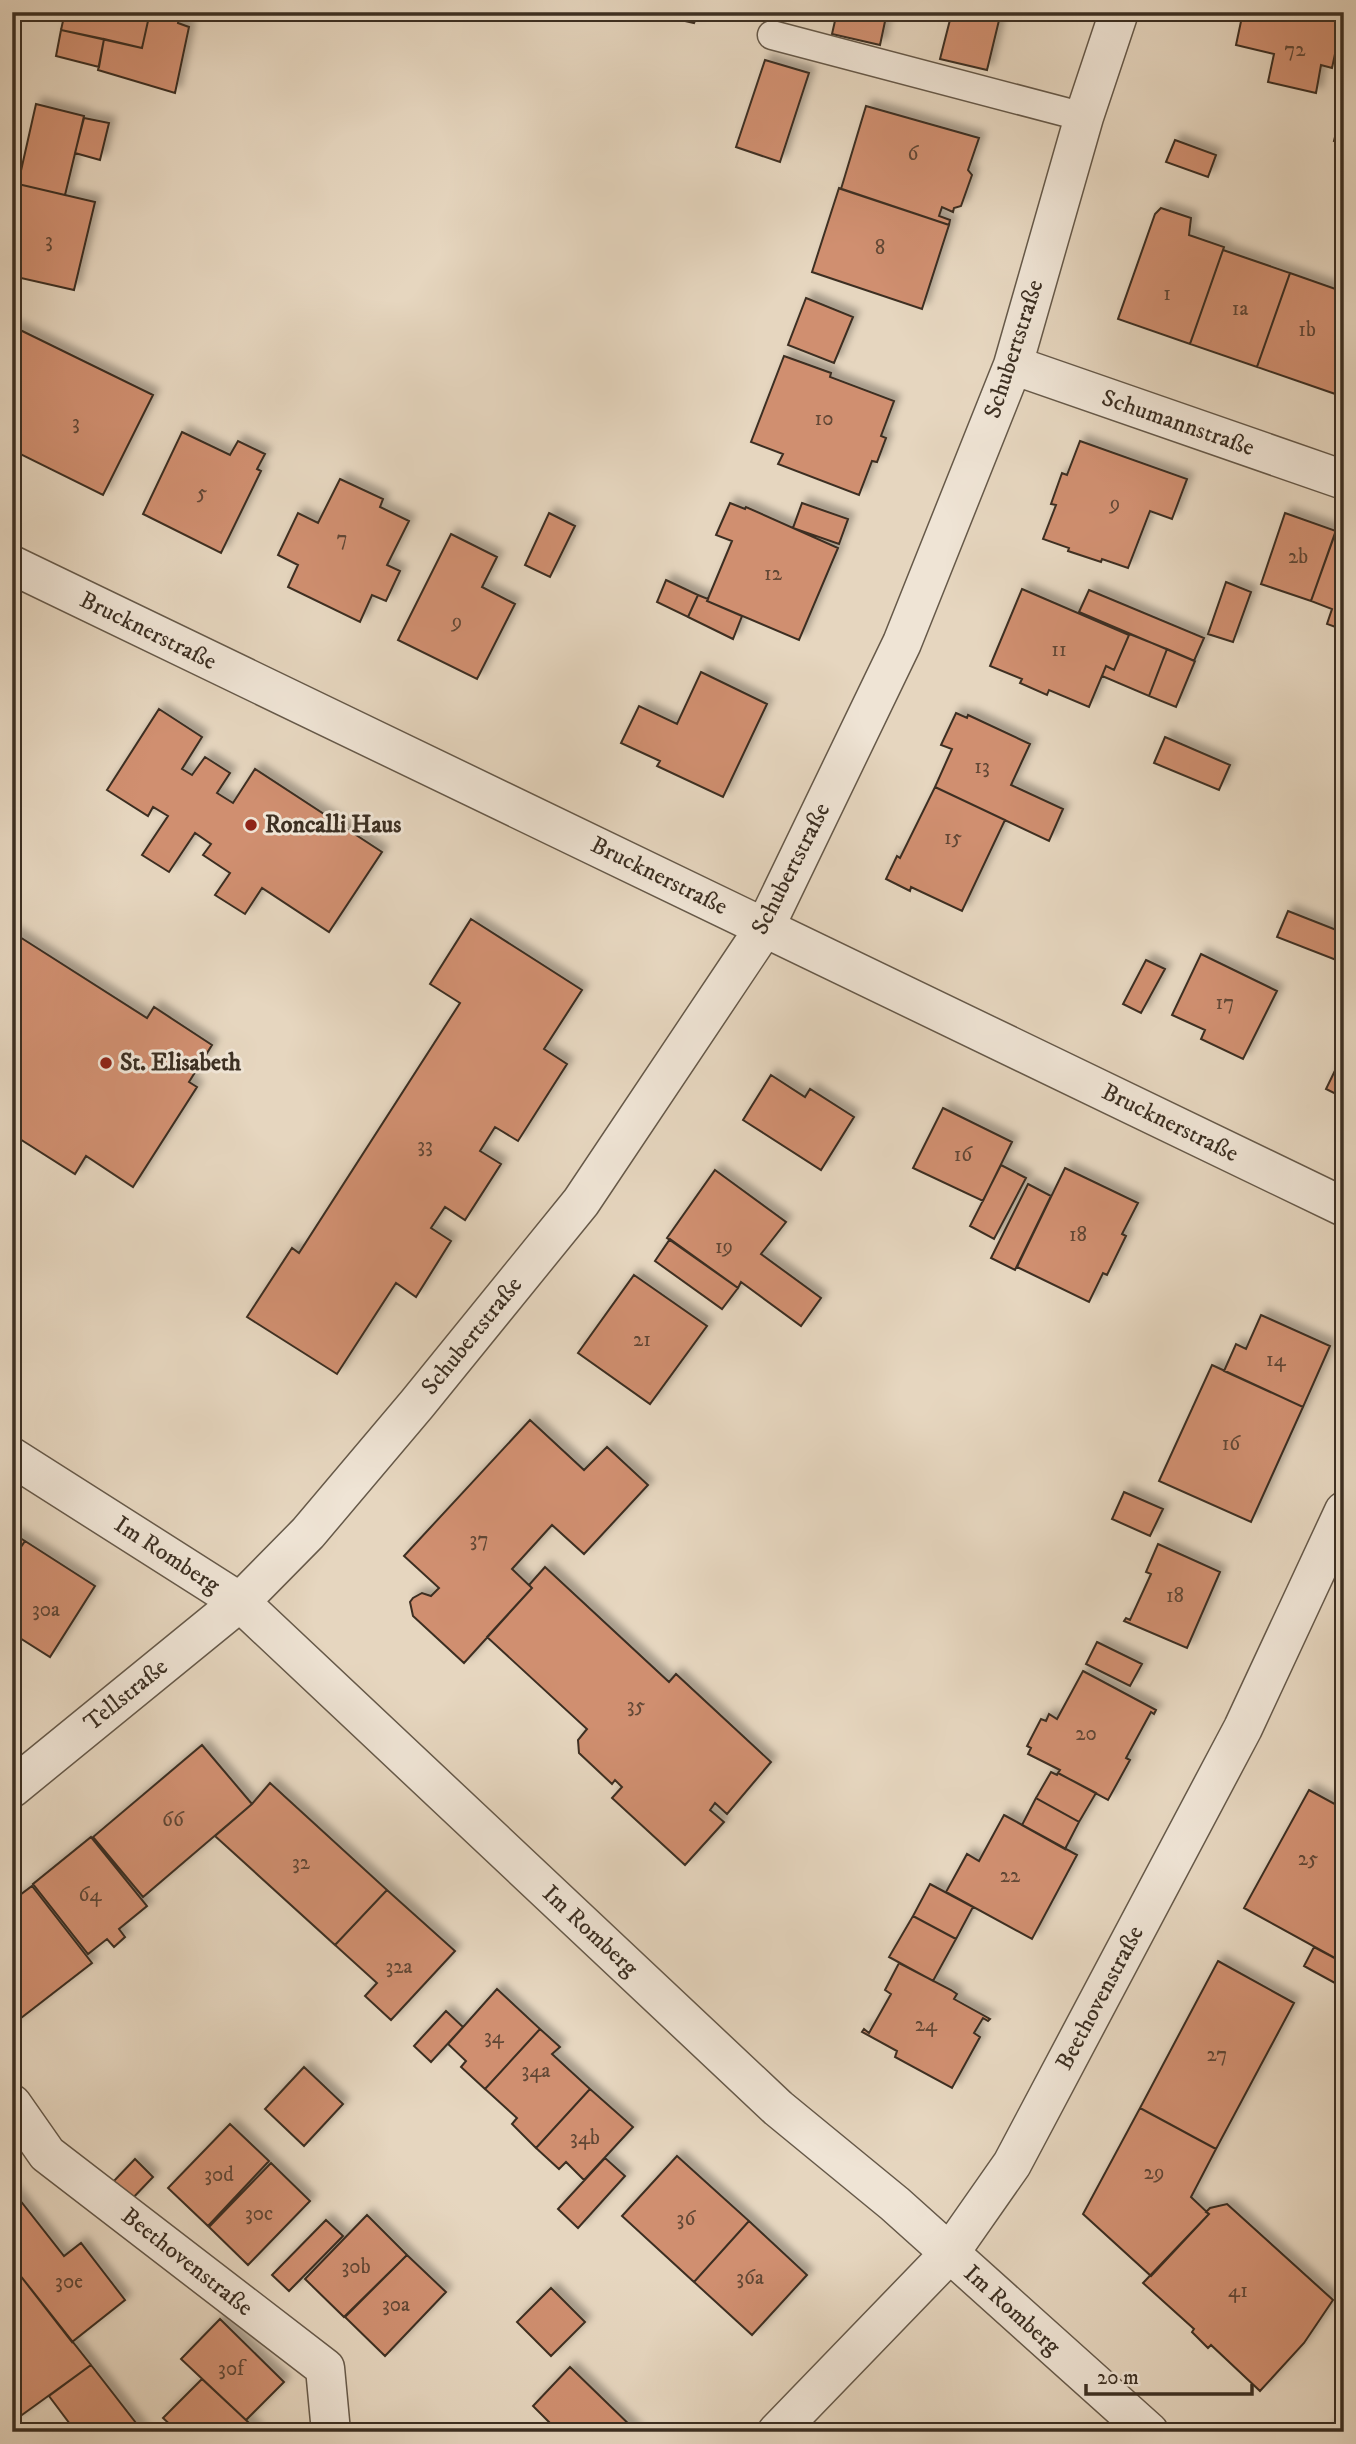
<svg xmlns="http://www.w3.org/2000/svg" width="1356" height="2444" font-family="'IM FELL DW Pica',serif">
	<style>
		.building { fill: #d08f6f; stroke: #3c2f22; stroke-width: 2; filter: url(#shadow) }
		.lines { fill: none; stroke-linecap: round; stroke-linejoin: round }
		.lane-casing { stroke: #665949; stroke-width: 31 }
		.street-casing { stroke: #665949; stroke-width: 41 }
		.lane { stroke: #efe4d5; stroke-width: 28 }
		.street { stroke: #efe4d5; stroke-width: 38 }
		.poi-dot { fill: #8f2418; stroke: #efe4d5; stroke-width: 2.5 }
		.labels { text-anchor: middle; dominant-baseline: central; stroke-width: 6; stroke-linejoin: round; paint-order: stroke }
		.number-label { font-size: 21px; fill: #614735 }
		.street-label { font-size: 24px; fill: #3c2f22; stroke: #efe4d5 }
		.poi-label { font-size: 24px; font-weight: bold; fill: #3c2f22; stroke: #efe4d5; text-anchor: start }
	</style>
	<defs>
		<filter id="shadow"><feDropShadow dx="6" dy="-6" stdDeviation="3.5" flood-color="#0004"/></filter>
	</defs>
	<rect width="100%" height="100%" fill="#e6d6bf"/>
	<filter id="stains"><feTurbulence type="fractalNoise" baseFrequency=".00286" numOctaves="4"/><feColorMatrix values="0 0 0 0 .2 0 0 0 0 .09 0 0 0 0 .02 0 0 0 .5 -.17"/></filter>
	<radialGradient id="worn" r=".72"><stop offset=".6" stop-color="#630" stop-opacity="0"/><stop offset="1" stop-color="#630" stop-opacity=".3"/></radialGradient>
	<!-- building -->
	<path class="building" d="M65,12h85l-8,36 -81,-18z
		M150,12h30l-2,11 11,4 -14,66 -77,-23 6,-31 38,9z
		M646,12h53l-5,11z
		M837,12h50l-7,33 -48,-11z
		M952,12h49l-14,58 -47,-11z
		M1243,12h101l-12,56 -11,-3 -5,28 -48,-11 6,-28 -38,-9z
		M1344,15v28l-6,-1z
		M61,30l43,9 -5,28 -43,-11z
		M765,60l44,13 -29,89 -44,-15z
		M1344,101v42l-10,-2z
		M36,104l48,12 -19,79 -47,-11z
		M866,106l113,32 -11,32 4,5 -11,31 -7,2 -1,4 -11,-5 -3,9 11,4 -1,5 -108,-36z
		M84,118l25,5 -9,37 -25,-7z
		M1175,140l41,15 -8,22 -42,-15z
		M18,184l77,18 -21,88 -62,-14v-69z
		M839,188l110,37 -27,84 -110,-37z
		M1161,208l30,10 -2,17 35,12 -34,97 -72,-25 37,-105z
		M1223,250l67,23 -33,94 -67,-23z
		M1290,273l54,19v105l-87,-30z
		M806,298l47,19 -19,46 -46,-18z
		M12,326l141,69 -50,100 -91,-45z
		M784,356l47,17 -1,4 64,24 -13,35 5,2 -9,24 -5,-1 -13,34 -81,-31 5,-10 -32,-12z
		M182,432l48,23 8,-14 27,13 -8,15 4,2 -40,82 -78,-39z
		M1080,441l107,38 -15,40 -22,-8 -22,57 -26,-9 -1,3 -33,-11 1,-3 -26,-9 13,-34 -5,-1 11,-31 5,2z
		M340,479l43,20 -3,8 29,14 -22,44 13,6 -14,30 -14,-6 -12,27 -72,-35 10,-22 -20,-10 20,-42 20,10z
		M730,503l15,6 1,-2 92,41 -39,92 -92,-39 25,-60 -16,-6z
		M802,503l46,16 -9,25 -46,-16z
		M549,513l26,13 -25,51 -25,-12z
		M1285,513l51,18 -25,70 -50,-17z
		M1340,519l4,1v110l-17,-6 5,-15 -21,-8z
		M451,534l46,23 -15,30 33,17 -38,75 -79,-39z
		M666,580l32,15 -10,22 -31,-15z
		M1226,582l25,10 -18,50 -25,-8z
		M1022,589l107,46 -15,35 -8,-4 -17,41 -40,-17 -2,5 -27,-12 2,-4 -32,-13z
		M1089,590l115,48 -10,23 -115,-49z
		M698,595l10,4 -1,2 35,15 -9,23 -45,-22z
		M1127,633l40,16 -18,47 -47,-20 4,-10 8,4 15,-35z
		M1167,649l28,12 -19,46 -27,-11z
		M701,672l66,32 -44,93 -66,-31 3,-5 -39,-18 18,-37 38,18z
		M159,709l43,28 -20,32 10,6 13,-18 25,16 -13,20 16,10 22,-34 127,83 -53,80 -67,-44 -17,26 -30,-19 15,-22 -27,-18 8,-11 -16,-11 -26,39 -27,-17 26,-39 -15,-9 -5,9 -41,-26z
		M956,713l11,5 1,-3 62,29 -19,41 52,24 -14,32 -114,-54 17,-38 -11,-4z
		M1165,737l65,28 -11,25 -65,-27z
		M935,787l70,33 -43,91 -51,-24 -1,4 -24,-12 11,-23 3,2z
		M1288,911l56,22v30l-67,-26z
		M471,919l111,71 -38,59 23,15 -49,77 -23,-14 -15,24 21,13 -36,56 -20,-13 -14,21 20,13 -35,56 -20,-14 -59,91 -90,-57 45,-69 7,5 161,-250 -30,-19z
		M12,932l135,86 7,-11 58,38 -23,37 8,5 -64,100 -47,-31 -11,18 -63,-40z
		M1201,954l76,37 -34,68 -42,-20 4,-9 -33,-15z
		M1146,960l19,9 -24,44 -18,-9z
		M1344,1052v46l-18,-9z
		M771,1075l34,22 5,-8 44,28 -33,53 -78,-50z
		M943,1108l69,34 -29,59 -70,-33z
		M1001,1165l25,13 -32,61 -24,-13z
		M1065,1168l73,35 -16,31 4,2 -19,39 -4,-2 -14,29 -72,-35z
		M715,1170l71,52 -25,32 60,44 -20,28 -60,-44 -3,6 -71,-50z
		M1028,1184l23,12 -36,74 -24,-12z
		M670,1239l68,49 -16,21 -67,-48z
		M634,1275l73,51 -57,78 -72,-51z
		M1261,1315l69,31 -27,61 -79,-36 12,-27 10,5z
		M1212,1365l91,42 -52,115 -92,-41z
		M530,1420l54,50 23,-23 41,38 -64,69 -32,-29 -40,44 20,19 -68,75 -51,-47 -3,-14 3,-4 9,-5 9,3 8,-8 -35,-32z
		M1124,1492l39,17 -13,27 -38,-17z
		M12,1533l13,8 -13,19z
		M25,1541l70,45 -45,71 -38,-24v-73z
		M1158,1544l62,28 -33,76 -63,-27 2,-3 4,2 21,-46 -5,-2z
		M545,1567l124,115 7,-8 95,88 -44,52 -12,-11 -5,7 14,12 -39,43 -73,-67 10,-11 -7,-7 -3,4 -33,-31 -1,-13 9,-11 -100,-92 45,-49 -3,-3z
		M1097,1642l45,22 -12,22 -44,-22z
		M1083,1671l73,39 -2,4 -3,-2 -25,46 4,2 -22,40 -50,-27 2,-3 -32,-16 3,-6 -4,-2 14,-27 5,2 3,-7 8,5z
		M1344,1732v20l-8,-4z
		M202,1745l50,59 -109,93 -50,-60z
		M1051,1772l6,3 1,-2 38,20 -17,29 -43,-24z
		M270,1783l117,107 -52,55 -120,-109 37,-32z
		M1309,1790l35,19v154l-100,-55z
		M1036,1798l43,24 -14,27 -43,-24z
		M1004,1815l73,40 -45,84 -86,-47 21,-38 12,7z
		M91,1837l56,69 -28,23 6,8 -11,10 -7,-8 -19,15 -55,-70z
		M930,1884l43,23 -17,32 -43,-23z
		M32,1886l60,77 -80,62v-124z
		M387,1890l68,61 -64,69 -26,-24 12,-13 -42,-38z
		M913,1916l43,23 -23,42 -44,-24z
		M1314,1947l30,16v25l-40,-22z
		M1218,1961l76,42 -78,146 -76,-41z
		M899,1963l52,27 6,4 -3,5 36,20 -2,2 -5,-3 -9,15 6,4 -28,51 -57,-31 2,-6 -35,-19 2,-3 5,4 22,-39 -6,-4z
		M497,1989l43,40 -55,60 -24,-22 5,-6 -18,-17z
		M446,2011l17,16 -32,35 -17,-16z
		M540,2029l20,18 -8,7 38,35 -54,59 -24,-24 5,-6 -32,-29z
		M304,2067l39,37 -39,42 -39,-37z
		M590,2089l43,38 -49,53 -18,-18 -7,7 -23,-21z
		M1140,2108l76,41 -25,48 18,17 -58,62 -68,-62z
		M230,2124l39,37 -61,65 -40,-38z
		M677,2156l72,65 -55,61 -72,-66z
		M605,2158l20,18 -47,52 -20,-19z
		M135,2159l18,18 -23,24 -18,-18z
		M271,2163l39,38 -62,64 -39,-38z
		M12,2190l52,66 17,-13 44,57 -53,42 -60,-77z
		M1227,2204l106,96 -29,43 -44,48 -49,-46 -3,3 -16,-16 2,-3 -51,-46 66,-69 -3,-2 4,-4z
		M367,2215l40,40 -63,62 -39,-38z
		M326,2220l17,16 -54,55 -17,-16z
		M749,2221l58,54 -55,60 -58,-53z
		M407,2255l39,37 -61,64 -40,-39z
		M12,2265l79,100 -76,55 -3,-3z
		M551,2288l34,34 -34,34 -34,-34z
		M220,2319l64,63 -38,38 -65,-61z
		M91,2365l52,67h-67l-27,-36z
		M570,2367l67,65h-96l9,-9 -17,-17z
		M202,2379l44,41 12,12h-80l-15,-14z
		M1344,2414v18h-16z"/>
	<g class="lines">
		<defs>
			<path id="lane" d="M772,35l312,82"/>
			<path id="street" d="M1013,365l331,115
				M12,565l1332,642
				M12,1457l228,145 538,506 117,96 254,228
				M12,1788l228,-186 68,-69 109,-129 164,-202 184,-275 137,-284 111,-278 71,-248 35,-105
				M12,2104l35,50 278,214 6,64
				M777,2432l172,-178 63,-90 231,-436 101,-217"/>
		</defs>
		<!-- lane casing -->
		<use href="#lane" class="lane-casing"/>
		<!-- street casing -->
		<use href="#street" class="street-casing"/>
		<!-- lane -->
		<use href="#lane" class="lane"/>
		<!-- street -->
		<use href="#street" class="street"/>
	</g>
	<!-- markers -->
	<g class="poi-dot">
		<circle cx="251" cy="825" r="7"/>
		<circle cx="106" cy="1063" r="7"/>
	</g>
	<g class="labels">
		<!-- number labels -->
		<g class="number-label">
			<text x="1295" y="50">72</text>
			<text x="913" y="154">6</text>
			<text x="49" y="241">3</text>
			<text x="880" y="248">8</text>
			<text x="1167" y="294">1</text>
			<text x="1240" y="309">1a</text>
			<text x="1307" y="330">1b</text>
			<text x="824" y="419">10</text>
			<text x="76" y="423">3</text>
			<text x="202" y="493">5</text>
			<text x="1115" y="504">9</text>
			<text x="342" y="539">7</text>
			<text x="1298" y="557">2b</text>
			<text x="773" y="574">12</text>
			<text x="457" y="622">9</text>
			<text x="1059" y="650">11</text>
			<text x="982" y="767">13</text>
			<text x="953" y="838">15</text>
			<text x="1225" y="1003">17</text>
			<text x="425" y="1146">33</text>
			<text x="963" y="1155">16</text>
			<text x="1078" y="1235">18</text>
			<text x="724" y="1247">19</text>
			<text x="642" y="1340">21</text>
			<text x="1276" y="1360">14</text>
			<text x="1231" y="1444">16</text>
			<text x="479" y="1540">37</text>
			<text x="1175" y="1596">18</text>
			<text x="46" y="1610">30a</text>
			<text x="636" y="1706">35</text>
			<text x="1086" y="1734">20</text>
			<text x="173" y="1820">66</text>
			<text x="1308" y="1859">25</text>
			<text x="301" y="1863">32</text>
			<text x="1010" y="1876">22</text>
			<text x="90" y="1895">64</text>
			<text x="399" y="1967">32a</text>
			<text x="926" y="2025">24</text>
			<text x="494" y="2037">34</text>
			<text x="1217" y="2055">27</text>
			<text x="536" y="2071">34a</text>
			<text x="585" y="2138">34b</text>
			<text x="1154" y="2173">29</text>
			<text x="219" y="2175">30d</text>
			<text x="259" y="2214">30c</text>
			<text x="686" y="2219">36</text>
			<text x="356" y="2267">30b</text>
			<text x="750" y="2278">36a</text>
			<text x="69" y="2282">30e</text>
			<text x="1238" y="2291">41</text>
			<text x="396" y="2305">30a</text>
			<text x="231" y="2369">30f</text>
		</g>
		<!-- street labels -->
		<g class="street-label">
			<text transform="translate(1014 349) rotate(-72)">Schubertstraße</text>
			<text transform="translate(1178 423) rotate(19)">Schumannstraße</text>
			<text transform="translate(148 631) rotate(26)">Brucknerstraße</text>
			<text transform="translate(791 869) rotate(-63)">Schubertstraße</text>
			<text transform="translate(659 876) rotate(26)">Brucknerstraße</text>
			<text transform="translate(1170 1123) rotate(26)">Brucknerstraße</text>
			<text transform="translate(472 1336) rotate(-51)">Schubertstraße</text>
			<text transform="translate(167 1555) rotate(33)">Im Romberg</text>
			<text transform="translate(126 1695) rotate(-39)">Tellstraße</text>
			<text transform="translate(590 1931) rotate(43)">Im Romberg</text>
			<text transform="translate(1100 1998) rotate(-62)">Beethovenstraße</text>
			<text transform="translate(187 2262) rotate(38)">Beethovenstraße</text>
			<text transform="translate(1012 2310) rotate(42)">Im Romberg</text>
		</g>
		<!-- poi labels -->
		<g class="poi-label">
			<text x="265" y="825">Roncalli Haus</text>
			<text x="120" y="1063">St. Elisabeth</text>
		</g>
	</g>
	<!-- margin -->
	<rect width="1356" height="2444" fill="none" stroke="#e6d6bf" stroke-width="42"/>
	<rect x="14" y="14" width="1328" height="2416" fill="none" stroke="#3c2f22" stroke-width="3.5"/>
	<rect x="21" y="21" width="1314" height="2402" fill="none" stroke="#3c2f22" stroke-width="2"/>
	<!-- scale -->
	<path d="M1086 2384v10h166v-10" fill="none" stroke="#3c2f22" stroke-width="3.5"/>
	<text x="1097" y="2384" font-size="21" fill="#3c2f22" stroke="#efe4d5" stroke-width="5" paint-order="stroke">20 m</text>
	<rect width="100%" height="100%" filter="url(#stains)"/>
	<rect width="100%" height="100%" fill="url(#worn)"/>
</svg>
